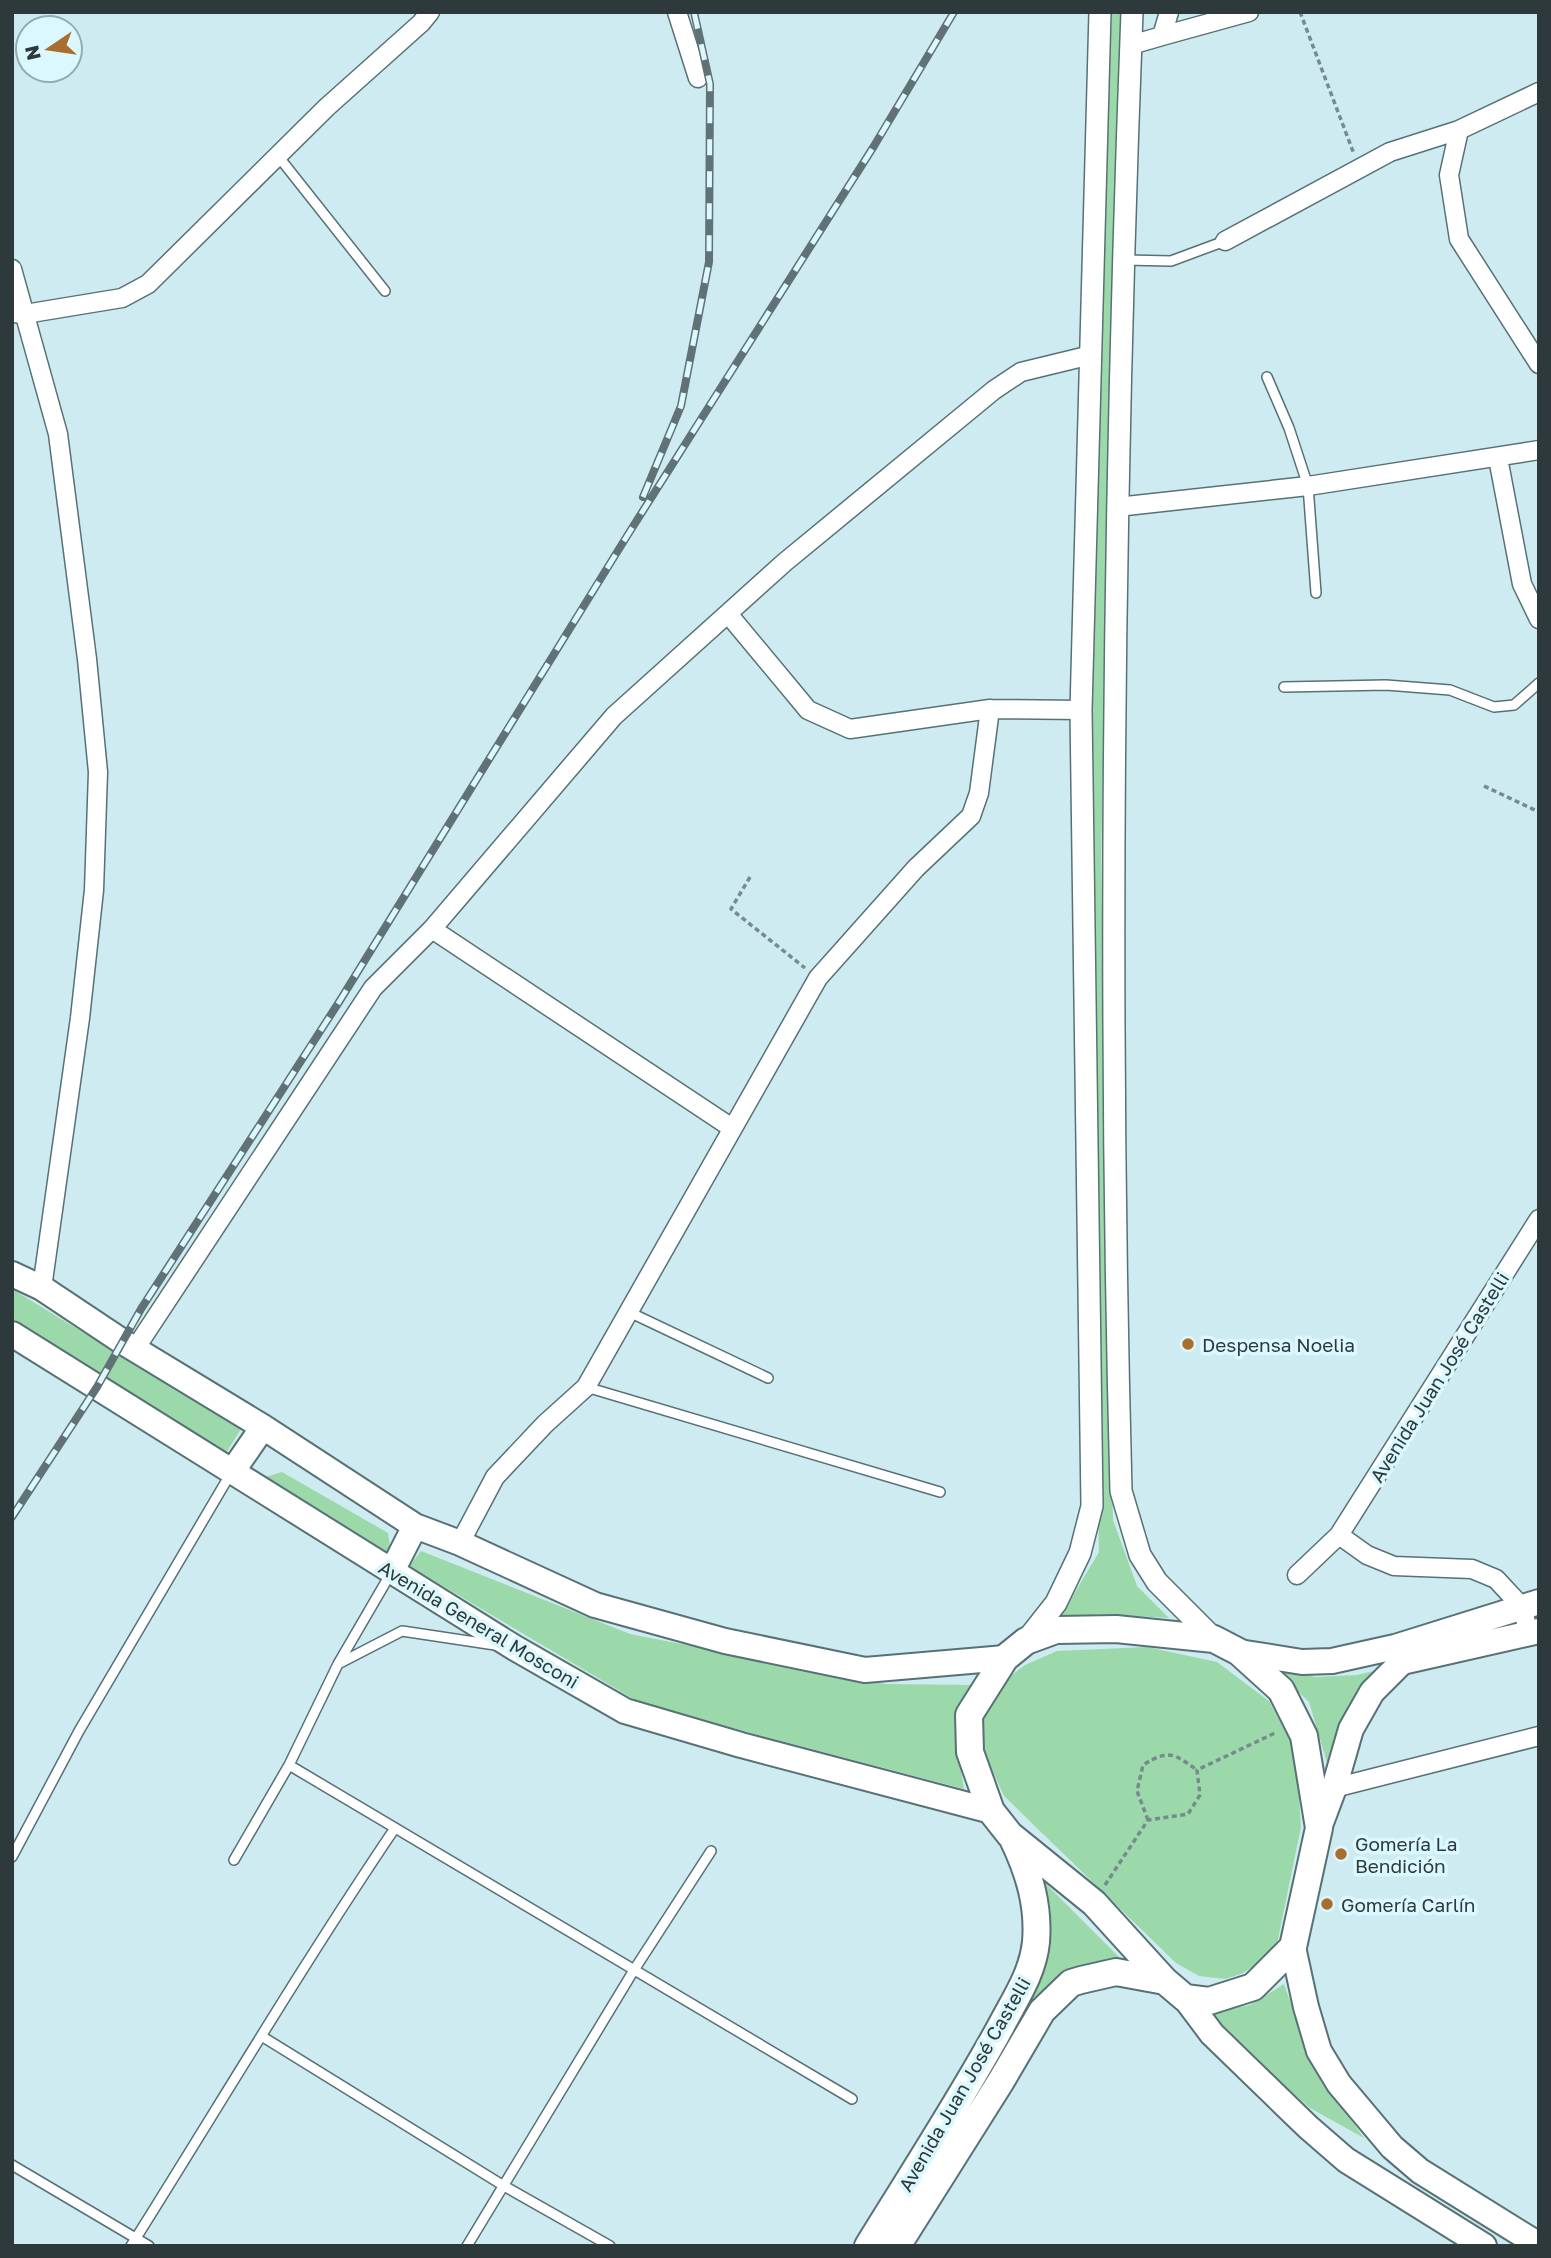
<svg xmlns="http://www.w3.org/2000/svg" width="1551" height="2258" font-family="'Golos Text',sans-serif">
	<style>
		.green { fill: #9cd9aa }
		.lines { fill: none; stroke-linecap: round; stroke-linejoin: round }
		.service-casing { stroke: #577176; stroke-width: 12 }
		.minor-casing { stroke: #577176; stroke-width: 21 }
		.tertiary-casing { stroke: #577176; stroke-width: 24 }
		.secondary-casing { stroke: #577176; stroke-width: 28 }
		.primary-casing { stroke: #577176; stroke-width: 30 }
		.path { stroke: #778b8e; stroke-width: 3.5; stroke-dasharray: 5 3.5; stroke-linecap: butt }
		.service { stroke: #fff; stroke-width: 9 }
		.minor { stroke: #fff; stroke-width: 18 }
		.tertiary { stroke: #fff; stroke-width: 21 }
		.secondary { stroke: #fff; stroke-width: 24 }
		.primary { stroke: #fff; stroke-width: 26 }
		.rail-casing { stroke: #607275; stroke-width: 8 }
		.rail { stroke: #daf8fd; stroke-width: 5; stroke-dasharray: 16; stroke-linecap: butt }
		.poi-dot { fill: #a96d2f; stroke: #daf8fd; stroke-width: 2.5 }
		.labels { text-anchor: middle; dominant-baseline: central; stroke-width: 7; stroke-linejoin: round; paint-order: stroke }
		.poi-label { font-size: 19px; fill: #2d393b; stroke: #daf8fd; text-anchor: start }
		.street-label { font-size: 19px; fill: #2d393b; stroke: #daf8fd }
	</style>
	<rect width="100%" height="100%" fill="#cdebf0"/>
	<!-- green -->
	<path class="green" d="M1112,12h9l-20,845 12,663 24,66 32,32 -69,-4 -41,5 40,-67 -14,-691 14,-565z
		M12,1289l229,140 -15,24 -214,-135z
		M282,1472l106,61 3,21 -6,4 -126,-79z
		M421,1551l209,83 255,50 87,1 -17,50 9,54 -322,-85 -233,-138z
		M1147,1647l70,15 52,39 27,51 5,75 -24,117 -19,20 -17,10 -16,5 -26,-3 -23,-13 -172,-167 -20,-44 -1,-35 21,-36 21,-16 32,-14z
		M1270,1664l45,13 42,-2 25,-6 -38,47 -13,60 -22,-74z
		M1040,1878l87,87 -51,4 -125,175 77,-148z
		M1284,1984l30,85 50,69 -54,-30 -108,-94 48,-9z"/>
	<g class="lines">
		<defs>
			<path id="service" d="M278,156l107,135
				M1125,260l46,1 54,-20
				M1267,377l22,51 19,58 8,107
				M1284,687l102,-2 64,5 44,17 20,-2 25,-22
				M629,1312l139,66
				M586,1387l354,105
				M340,1663l62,-32 93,14
				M289,1765l563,334
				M12,1857l67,-126 152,-258
				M234,1860l55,-95 49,-101 53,-91
				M263,2037l241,149 106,60
				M12,2165l137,81
				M131,2246c88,-140 172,-282 264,-418
				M467,2246l167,-276 77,-119"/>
			<path id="minor" d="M677,12l21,66
				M1162,36l87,-24
				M1131,45l31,-9 7,-24
				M1539,92l-80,38 -10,45 10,64 80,125
				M1225,241l165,-89 69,-22
				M12,269l46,165 29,225 11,113 -4,118 -14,128 -38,270
				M12,313l13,1 97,-16 26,-14 179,-177 94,-84 9,-11
				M1498,458l24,126 17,35
				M1117,507l191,-21 231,-36
				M729,615l79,95 42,19 140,-20 91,1
				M432,929l300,199
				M135,1349l238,-361 59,-59 182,-213 171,-154 209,-172 27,-18 70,-17
				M1339,1535l28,20 27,11 78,3 24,10 26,28 7,27
				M460,1543l35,-66 50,-53 41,-37 232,-409 98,-110 55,-52 8,-23 11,-84
				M1297,1575l42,-40 200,-316
				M1334,1788l205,-52"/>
			<path id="tertiary" d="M1132,12c-19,493 -24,986 -11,1479l19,64 17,27 57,57
				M1026,1641l30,-38 24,-50 12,-47 -11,-796 19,-698"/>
			<path id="secondary" d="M12,1274l30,14 81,54 140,85 152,99 45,17 135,62 130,36 140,29 140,-12
				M12,1334l503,314 110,63 116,34 250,66
				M232,1472l31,-45
				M392,1571l23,-45
				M1239,1652l63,10 30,-1 63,-14 144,-45
				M1319,1828l15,-40 17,-59 21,-37 30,-30 137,-31
				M1293,1947l13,60 13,44 20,33 53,63 28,24 119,74
				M1185,1998l27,36 96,93 38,33 138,86"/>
			<path id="primary" d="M1116,1629l98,10 25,13 42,38 23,46 15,92 -26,119 -40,40 -44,14 -24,-3 -20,-17 -71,-78 -84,-68 -19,-24 -21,-59 -1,-37 36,-57 21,-17 30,-11z
				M868,2246c45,-73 92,-145 133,-220 14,-27 32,-53 35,-84 3,-37 -7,-70 -23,-103
				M897,2246l104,-165 41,-70 29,-28 10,-3 35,-8 49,9"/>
		</defs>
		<!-- service casing -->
		<use href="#service" class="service-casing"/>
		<!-- minor casing -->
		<use href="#minor" class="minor-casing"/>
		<!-- tertiary casing -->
		<use href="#tertiary" class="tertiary-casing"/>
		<!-- secondary casing -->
		<use href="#secondary" class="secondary-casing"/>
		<!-- primary casing -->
		<use href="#primary" class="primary-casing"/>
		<!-- path -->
		<path class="path" d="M1300,12l54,142
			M1484,786l55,26
			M750,877l-19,32 74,59
			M1148,1820l-11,-29 6,-26c26,-16 30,-12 54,5
			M1105,1885l43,-65 40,-6 12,-19 -3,-25 80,-38"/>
		<!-- service -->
		<use href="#service" class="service"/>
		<!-- minor -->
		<use href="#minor" class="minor"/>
		<!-- tertiary -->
		<use href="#tertiary" class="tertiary"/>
		<!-- secondary -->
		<use href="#secondary" class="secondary"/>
		<!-- primary -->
		<use href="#primary" class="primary"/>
		<defs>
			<path id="rail" d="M643,497l38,-91 28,-144 1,-178 -16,-72
				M12,1517l85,-130 44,-78 198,-307 288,-466 247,-390 80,-134"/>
		</defs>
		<!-- rail casing -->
		<use href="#rail" class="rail-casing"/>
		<!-- rail -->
		<use href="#rail" class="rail"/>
	</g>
	<!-- markers -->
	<g class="poi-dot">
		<circle cx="1188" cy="1344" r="7"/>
		<circle cx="1341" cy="1854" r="7"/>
		<circle cx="1327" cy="1904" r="7"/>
	</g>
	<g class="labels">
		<!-- poi labels -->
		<g class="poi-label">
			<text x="1202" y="1344">Despensa Noelia</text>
			<text x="1355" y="1843">Gomería La<tspan x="1355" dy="22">Bendición</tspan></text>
			<text x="1341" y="1904">Gomería Carlín</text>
		</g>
		<!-- street labels -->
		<g class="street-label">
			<text transform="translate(1439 1377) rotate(-58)">Avenida Juan José Castelli</text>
			<text transform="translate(479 1624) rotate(31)">Avenida General Mosconi</text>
			<text transform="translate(964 2084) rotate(-60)">Avenida Juan José Castelli</text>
		</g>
	</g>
	<!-- border -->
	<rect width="1551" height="2258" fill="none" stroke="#2d393b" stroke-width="28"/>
	<!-- north arrow -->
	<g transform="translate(49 49) rotate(257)"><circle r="33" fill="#daf8fd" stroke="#95acaf" stroke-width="2"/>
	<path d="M0-5L12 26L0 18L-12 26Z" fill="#a96d2f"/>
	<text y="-10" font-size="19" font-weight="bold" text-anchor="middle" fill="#2d393b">N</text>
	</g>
</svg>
